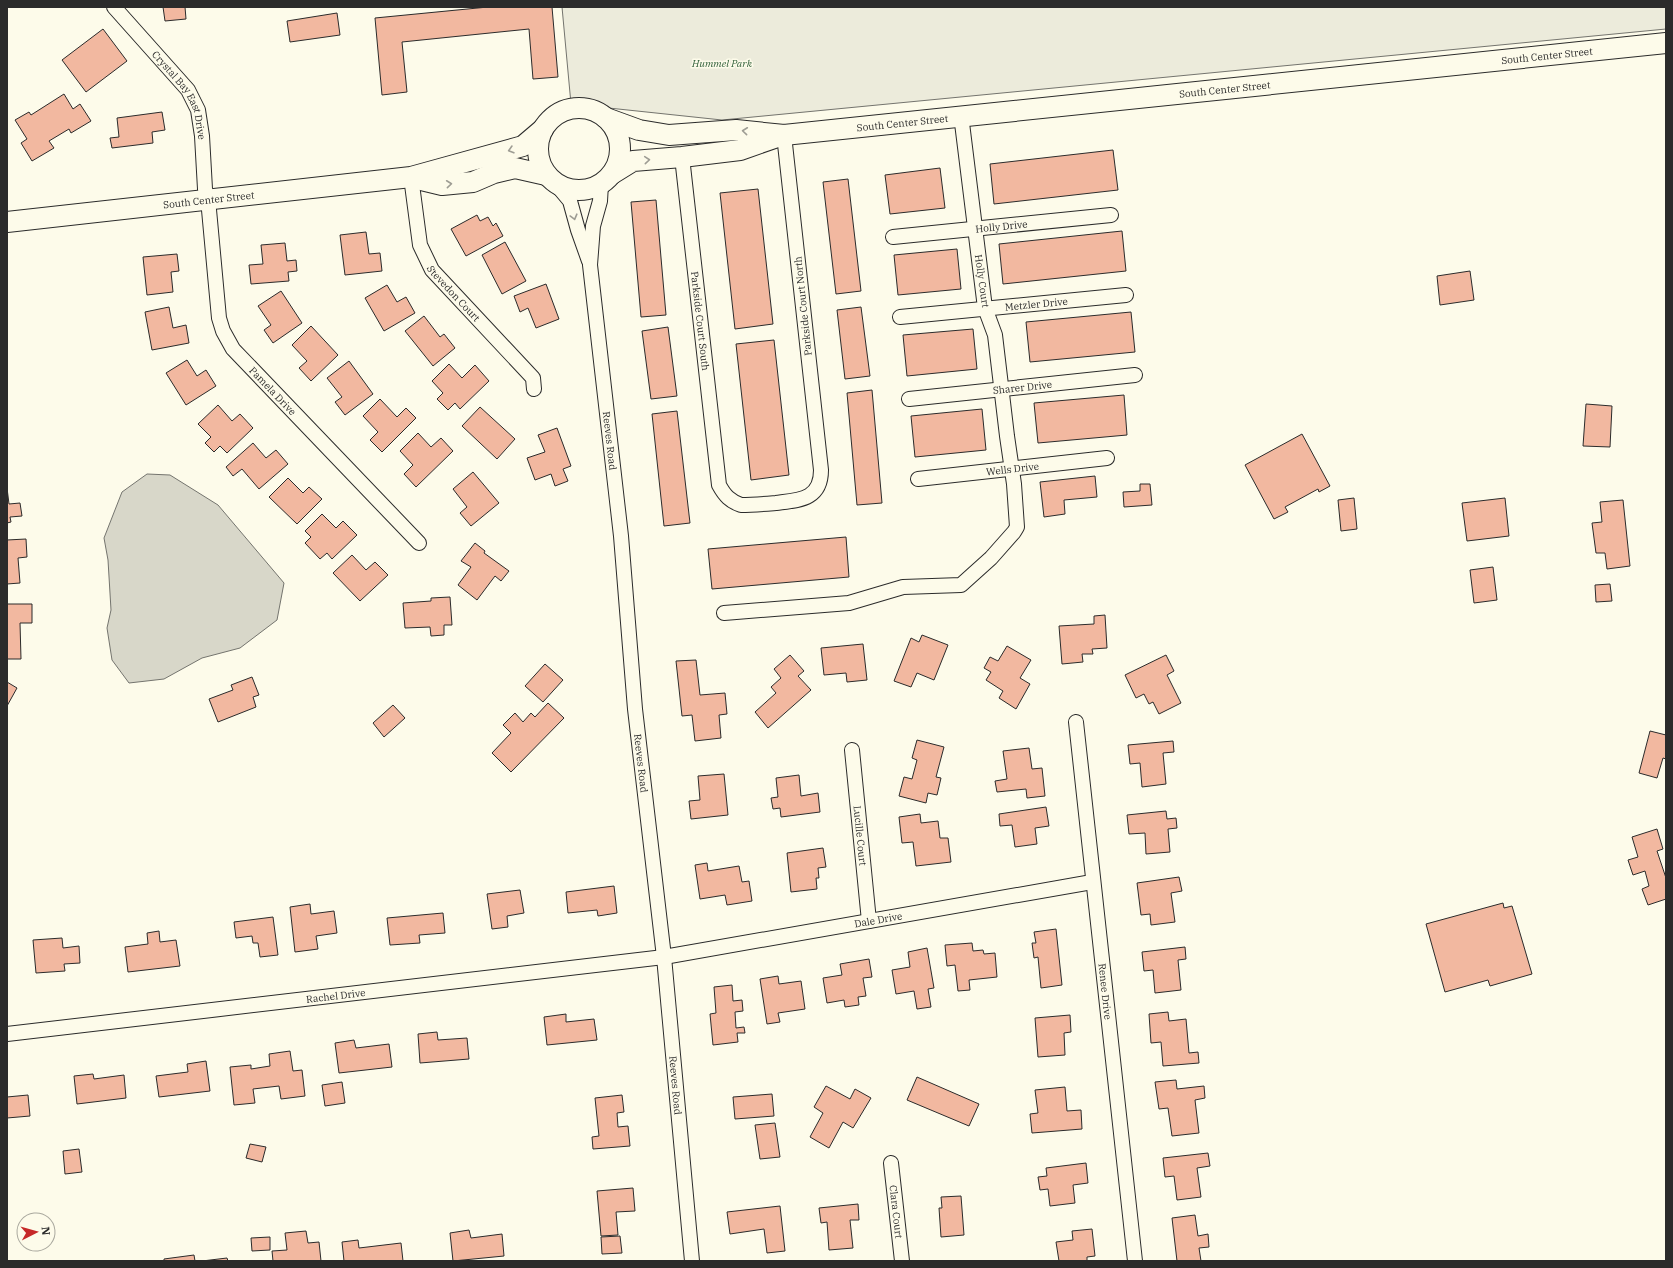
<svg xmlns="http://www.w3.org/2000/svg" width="1673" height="1268" font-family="'IBM Plex Serif',serif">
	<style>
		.green { fill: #ecebdb; stroke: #74746e }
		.water { fill: #d8d7c9; stroke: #74746e }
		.building { fill: #f2b8a0; stroke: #2b2b2b }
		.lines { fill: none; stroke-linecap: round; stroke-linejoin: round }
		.street-casing { stroke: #2b2b2b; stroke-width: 16 }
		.secondary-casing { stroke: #2b2b2b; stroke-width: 22 }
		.street { stroke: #fdfbea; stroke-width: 14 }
		.secondary { stroke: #fdfbea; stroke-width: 20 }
		.oneway { stroke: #9e9d94 }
		.labels { text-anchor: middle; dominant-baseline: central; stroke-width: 3; stroke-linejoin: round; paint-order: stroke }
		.street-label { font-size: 10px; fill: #2b2b2b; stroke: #fdfbea }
		.park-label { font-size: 10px; font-style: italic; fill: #34623c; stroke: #fdfbea }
	</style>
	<rect width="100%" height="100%" fill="#fdfbea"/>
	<!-- green -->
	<path class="green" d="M562,7h1104v22l-944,91 -151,-16z"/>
	<!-- water -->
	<path class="water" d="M147,474l23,1 48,30 66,78 -7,37 -37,28 -38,10 -38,21 -35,4 -17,-23 -5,-32 4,-18 -3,-50 -4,-22 18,-46z"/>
	<!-- building -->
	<path class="building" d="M163,7h22l1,12 -21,2z
		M488,7h64l6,70 -25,2 -4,-50 -127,13 5,50 -25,3 -7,-77z
		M337,13l3,22 -50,7 -3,-21z
		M103,29l24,32 -41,31 -24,-32z
		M64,94l9,15 7,-5 11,17 -20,12 -2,-4 -20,12 5,7 -22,13 -11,-18 6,-4 -12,-19 14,-8 2,3z
		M162,112l3,18 -13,2 1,11 -41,5 -2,-10 9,-1 -2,-19z
		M1113,150l5,40 -124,14 -4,-40z
		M940,168l5,40 -55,6 -5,-39z
		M848,179l13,112 -25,3 -13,-112z
		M758,189l15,135 -38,5 -15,-136z
		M656,200l10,115 -25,2 -10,-115z
		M477,215l3,6 8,-4 5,9 3,-3 7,13 -37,20 -15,-27z
		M1122,231l4,40 -123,13 -4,-40z
		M366,232l3,22 11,-1 2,18 -37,4 -5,-40z
		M505,242l21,39 -24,13 -20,-39z
		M285,243l2,18 9,-1 1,11 -9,1 1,9 -38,3 -2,-19 14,-1 -2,-19z
		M957,249l4,40 -63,6 -4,-40z
		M177,254l2,17 -8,1 2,20 -26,3 -4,-38z
		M1470,271l4,29 -34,5 -3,-29z
		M546,284l13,35 -23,9 -8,-20 -8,4 -6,-16z
		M387,285l10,17 9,-5 9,16 -31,18 -19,-33z
		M281,291l21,32 -29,20 -9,-13 7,-5 -13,-19z
		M169,307l4,21 13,-3 3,18 -37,7 -7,-38z
		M861,307l9,69 -25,3 -8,-69z
		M1131,312l4,40 -105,10 -4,-40z
		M424,316l16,21 4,-3 11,14 -22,18 -28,-35z
		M311,326l27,29 -27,26 -12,-13 8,-7 -15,-16z
		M668,327l9,69 -26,3 -9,-68z
		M973,329l4,40 -70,7 -4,-41z
		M774,340l15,135 -38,5 -15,-136z
		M187,360l10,16 9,-6 10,16 -30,19 -20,-32z
		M349,361l24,33 -28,21 -10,-13 7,-5 -15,-19z
		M449,364l13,14 13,-13 14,16 -29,28 -5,-6 -7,7 -11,-11 6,-6 -11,-12z
		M872,390l10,113 -25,2 -10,-112z
		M1124,395l3,40 -89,8 -4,-40z
		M380,399l17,18 9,-9 10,10 -34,34 -12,-12 8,-8 -15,-16z
		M1586,404l26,2 -2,41 -27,-1z
		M218,405l14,16 8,-7 13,14 -26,25 -7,-7 -6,6 -9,-9 6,-6 -13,-13z
		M480,407l35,32 -18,20 -35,-33z
		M982,409l4,41 -71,7 -4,-41z
		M677,411l13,112 -26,3 -12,-112z
		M557,428l14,38 -8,3 5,12 -13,5 -4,-12 -16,6 -8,-22 18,-6 -7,-17z
		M418,433l13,14 10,-9 12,13 -37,36 -12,-13 9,-9 -13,-14z
		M1302,434l28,52 -11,6 -1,-3 -33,18 3,5 -14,7 -29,-54z
		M253,443l13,15 10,-8 12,14 -29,25 -17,-20 -9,7 -7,-9z
		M473,472l26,31 -28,23 -11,-13 7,-6 -14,-18z
		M1095,476l2,21 -33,3 1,14 -21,3 -4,-35z
		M288,478l15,15 6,-6 13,12 -25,25 -28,-27z
		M1140,484h10l2,21 -28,2 -1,-15 17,-1z
		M7,488l2,16 11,-1 2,13 -12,1 1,5 -4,1z
		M1354,498l3,31 -16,2 -3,-31z
		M1505,498l4,38 -42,5 -5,-38z
		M1623,500l7,66 -23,3 -2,-16h-9l-4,-30 10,-1 -2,-20z
		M322,514l14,14 7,-7 14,14 -25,24 -5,-6 -7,6 -15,-16 6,-6 -6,-6z
		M846,537l3,40 -137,12 -4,-40z
		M26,539l1,18 -9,1 2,25 -13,1v-44z
		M475,543l10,8 -1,2 25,18 -8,10 -6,-5 -18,24 -19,-15 13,-18 -10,-6z
		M352,555l14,15 9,-8 13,13 -28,26 -27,-28z
		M1493,567l4,33 -23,3 -4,-33z
		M1610,584l2,17 -16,1 -1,-17z
		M450,597l2,28h-8v10l-13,1 -1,-9 -25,1 -2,-25 28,-2v-3z
		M7,604h25v19h-12l1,36h-14z
		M1105,615l2,33 -15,1 1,5h-11l1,8 -21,2 -3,-38 35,-2v-8z
		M922,635l26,10 -14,35 -17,-7 -6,14 -17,-6 17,-43 8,4z
		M863,644l4,36 -20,2 -1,-9 -22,2 -3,-27z
		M1007,646l24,14 -11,18 10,6 -14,25 -17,-11 4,-7 -17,-11 5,-8 -7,-4 6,-11 8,4z
		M790,655l14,16 -6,5 13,14 -43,38 -13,-16 21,-19 -5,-6 10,-9 -7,-9z
		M1166,655l8,16 -7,4 14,28 -22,11 -6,-12 -4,2 -5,-10 -8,4 -11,-23z
		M696,660l4,35 25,-2 2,21 -8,1 2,23 -26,3 -3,-26 -10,1 -6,-55z
		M545,664l18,16 -20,22 -18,-16z
		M252,677l7,18 -6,2 3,10 -38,15 -9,-23 24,-9 -2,-5z
		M7,682l10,6 -10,18z
		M548,703l16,15 -53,54 -19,-19 19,-20 -8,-8 12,-12 8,9 8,-9 4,4z
		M393,705l12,13 -21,19 -11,-14z
		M1650,731l16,4v24l-3,-1 -6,20 -18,-5z
		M917,740l27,7 -8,30 5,1 -4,17 -9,-2 -2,10 -27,-7 5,-19 8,2 5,-19 -5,-2z
		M1173,741l1,11 -11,1 3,31 -24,3 -2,-24 -10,1 -2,-19z
		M1029,748l3,21 10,-1 3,28 -18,2 -1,-9 -29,3 -2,-11 12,-2 -4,-28z
		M724,774l4,41 -37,4 -2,-18 11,-1 -2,-24z
		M799,775l2,21 17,-3 2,19 -39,5 -1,-9 -7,1 -2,-11 7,-1 -2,-19z
		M1046,807l3,19 -14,2 2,16 -22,3 -3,-22 -12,1 -1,-12z
		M1166,811l1,8 9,-1 1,10 -9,1 2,23 -24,2 -1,-21 -16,1 -2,-19z
		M920,814l1,9 17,-2 2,17h8l3,24 -35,4 -3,-24 -11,1 -3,-26z
		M1657,829l6,20 -6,2 9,27v21l-18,6 -6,-16 7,-3 -4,-15 -12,4 -5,-15 10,-3 -6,-20z
		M823,848l3,19 -8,1 1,10h-3l1,11 -26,3 -4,-39z
		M707,863l1,8 31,-5 3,16 7,-1 3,20 -25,4 -2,-10 -25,4 -5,-34z
		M1179,877l3,14 -11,2 4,29 -24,3 -1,-11 -9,1 -4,-32z
		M614,886l3,27 -19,3 -1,-6 -29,3 -2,-21z
		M520,890l4,23 -17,3 1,11 -16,2 -5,-35z
		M1503,903l1,5 8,-2 20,68 -42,12 -2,-6 -43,12 -19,-68z
		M310,904l1,10 23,-3 3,22 -21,3 2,13 -23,3 -5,-45z
		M443,913l2,20 -26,2 1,8 -30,2 -3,-27z
		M273,917l5,38 -18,2 -2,-14h-5l-1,-7 -16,2 -2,-16z
		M1056,929l6,56 -21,3 -3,-31 -4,1 -2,-15h4l-2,-11z
		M159,931l1,11 16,-2 4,26 -52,6 -3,-25 23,-3 -1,-11z
		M62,938l1,10 16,-2 1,17 -16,1 1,7 -29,2 -3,-33z
		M972,943l1,8 10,-1 1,4 11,-1 2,24 -28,3 1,10 -12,1 -3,-26 -8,1 -2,-21z
		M1185,947l1,12 -8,1 3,30 -26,3 -2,-23 -9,1 -2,-19z
		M927,948l7,40 -6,1 3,18 -14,2 -3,-18 -18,3 -4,-24 18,-3 -2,-15z
		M869,959l3,18 -9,1 3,18 -8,1 1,8 -14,2 -1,-7 -17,3 -4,-25 19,-3 -2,-11z
		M778,976l1,8 22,-3 4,28 -27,4 2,9 -13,2 -7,-45z
		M732,985l1,16 9,-1 1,11 -8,1 1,16 8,-1 1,6h-8l1,9 -25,3 -3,-31 6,-1 -2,-26z
		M1168,1012l1,9 17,-2 3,34 9,-1 1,11 -36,3 -2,-24 -10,1 -2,-29z
		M566,1014v8l28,-3 3,21 -50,5 -3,-28z
		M1070,1015l1,17 -7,1 1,22 -27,2 -3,-39z
		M437,1032l1,8 29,-2 2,21 -49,4 -2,-29z
		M354,1040l2,8 33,-4 3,23 -53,6 -4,-30z
		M290,1051l3,20 9,-1 3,26 -24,3 -2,-13 -26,3 2,14 -21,2 -4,-38 21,-2v4l19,-3 -1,-12z
		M206,1061l4,30 -51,6 -3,-21 32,-4 -1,-8z
		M93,1074l1,5 30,-4 2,23 -49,6 -3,-28z
		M917,1077l62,27 -10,22 -62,-26z
		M1176,1080l1,9 27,-3 1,12 -10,2 4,33 -27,3 -4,-28 -9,1 -4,-27z
		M342,1082l3,21 -20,3 -3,-21z
		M826,1086l24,13 5,-10 16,9 -18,30 -10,-6 -14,26 -19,-11 13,-24 -9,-6z
		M1065,1087l2,24 14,-1 1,19 -50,4 -2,-19 8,-1 -3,-23z
		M772,1094l2,22 -39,3 -2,-22z
		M28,1095l2,21 -23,2v-21z
		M622,1095l2,17 -7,1 1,14 10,-1 2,20 -37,3 -1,-12 7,-1 -4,-38z
		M775,1123l5,34 -20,2 -5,-34z
		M250,1144l16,3 -4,15 -16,-4z
		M79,1149l3,23 -17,2 -2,-23z
		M1208,1153l2,13 -13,2 4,29 -24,3 -3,-24 -9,1 -2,-19z
		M1086,1163l2,20 -15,2 2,18 -25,3 -2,-17 -8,1 -2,-13 9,-1 -1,-8z
		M633,1188l2,23 -19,1 2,23 -17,1 -4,-45z
		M961,1196l3,39 -23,2 -2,-29h3l-1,-11z
		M858,1204l1,16h-9l3,28 -24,2 -2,-28 -6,1 -2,-15z
		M780,1206l5,45 -18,2 -3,-24 -34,5 -3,-22z
		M1195,1215l3,21 10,-2 1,13 -10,1 2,13h-24l-5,-43z
		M1092,1229l3,27 -8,1v4h-28l-3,-19 17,-2 -1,-9z
		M469,1230l2,8 31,-4 2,22 -51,5 -3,-28z
		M306,1231l2,12 11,-1 2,19h-48l-1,-10 15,-1 -2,-17z
		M620,1236l2,17 -20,1 -1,-17z
		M270,1237v13l-18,1 -1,-13z
		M358,1240l1,8 42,-5 2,18h-59l-2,-19z
		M194,1255l1,6h-31v-2z
		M227,1258l1,3h-26z"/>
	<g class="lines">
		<defs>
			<g id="street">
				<path id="s1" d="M114,7l74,83 10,20 4,26 3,53 3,10 11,119 4,13 10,18 186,194"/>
				<path id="s2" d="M682,157l37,328c6,11 11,16 22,20 12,0 23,-1 35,-2 23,-3 45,-3 45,-33l-37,-335"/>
				<path id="s3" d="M411,177l9,68 12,25 101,108 1,11"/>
				<path d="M555,183l15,18 8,29 11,31"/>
				<path id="s4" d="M601,184l-1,17 -7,25 -3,39 31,271 14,173 29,248 28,304"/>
				<path id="s5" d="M893,237l218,-22"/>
				<path id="s6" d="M900,317l226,-22"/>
				<path id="s7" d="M909,399l226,-24"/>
				<path id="s8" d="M918,479l189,-21"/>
				<path d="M724,613l125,-10 54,-16 58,-2 30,-27 23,-26 3,-5 -3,-43 -7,-48 -12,-101 -10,-27 -24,-193"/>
				<path id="s9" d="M1076,722l59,539"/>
				<path id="s10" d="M852,750l17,171"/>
				<path id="s11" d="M7,1034l657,-77 428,-75"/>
				<path id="s12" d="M891,1163l11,98"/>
			</g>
			<g id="secondary">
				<circle cx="579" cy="149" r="41"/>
				<path id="s13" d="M606,118l33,12 30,5 67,-5 48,5 882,-92"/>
				<path d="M612,174l21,-13 49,-4 58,-7 37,-13"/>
				<path d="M413,178l29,7 31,-3 21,-9 21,-5 31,7"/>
				<path id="s14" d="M7,222l404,-45 112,-31 20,-17"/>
			</g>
		</defs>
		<!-- street casing -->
		<use href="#street" class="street-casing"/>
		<!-- secondary casing -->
		<use href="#secondary" class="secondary-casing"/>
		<!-- street -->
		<use href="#street" class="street"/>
		<!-- secondary -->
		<use href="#secondary" class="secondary"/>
	</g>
	<!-- one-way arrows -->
	<defs><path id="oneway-chevron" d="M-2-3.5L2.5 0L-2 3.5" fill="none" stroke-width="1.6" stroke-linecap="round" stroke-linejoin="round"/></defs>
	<g class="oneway">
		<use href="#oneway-chevron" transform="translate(745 131) rotate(-174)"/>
		<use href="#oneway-chevron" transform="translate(511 150) rotate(164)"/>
		<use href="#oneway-chevron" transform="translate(647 160) rotate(-5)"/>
		<use href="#oneway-chevron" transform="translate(449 184) rotate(-6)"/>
		<use href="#oneway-chevron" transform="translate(574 217) rotate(75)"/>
	</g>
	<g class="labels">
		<!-- street labels -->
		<g class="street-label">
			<text stroke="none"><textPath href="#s13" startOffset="948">South Center Street</textPath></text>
			<text stroke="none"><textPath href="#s13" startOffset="624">South Center Street</textPath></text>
			<text stroke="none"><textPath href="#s1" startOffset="112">Crystal Bay East Drive</textPath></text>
			<text stroke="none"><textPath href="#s13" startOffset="300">South Center Street</textPath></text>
			<text stroke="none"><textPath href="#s14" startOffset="203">South Center Street</textPath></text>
			<text stroke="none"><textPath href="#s5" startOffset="109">Holly Drive</textPath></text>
			<text transform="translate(982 281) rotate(82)">Holly Court</text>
			<text stroke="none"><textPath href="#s3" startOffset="128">Stevedon Court</textPath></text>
			<text stroke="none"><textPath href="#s6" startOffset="137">Metzler Drive</textPath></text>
			<text transform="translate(803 306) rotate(-96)">Parkside Court North</text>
			<text stroke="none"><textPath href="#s2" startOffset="165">Parkside Court South</textPath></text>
			<text stroke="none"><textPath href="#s7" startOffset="114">Sharer Drive</textPath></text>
			<text stroke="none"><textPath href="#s1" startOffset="435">Pamela Drive</textPath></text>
			<text stroke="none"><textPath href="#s4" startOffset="259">Reeves Road</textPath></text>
			<text stroke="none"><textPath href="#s8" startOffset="95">Wells Drive</textPath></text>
			<text stroke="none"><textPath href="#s4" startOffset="583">Reeves Road</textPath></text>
			<text stroke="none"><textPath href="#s10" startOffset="86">Lucille Court</textPath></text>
			<text stroke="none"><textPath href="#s11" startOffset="879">Dale Drive</textPath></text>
			<text stroke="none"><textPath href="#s9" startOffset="271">Renee Drive</textPath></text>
			<text stroke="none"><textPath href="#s11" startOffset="331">Rachel Drive</textPath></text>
			<text stroke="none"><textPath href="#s4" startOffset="907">Reeves Road</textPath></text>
			<text stroke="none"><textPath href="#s12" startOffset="49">Clara Court</textPath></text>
		</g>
		<!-- park labels -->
		<g class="park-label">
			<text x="722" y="63">Hummel Park</text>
		</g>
	</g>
	<!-- border -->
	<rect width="1673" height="1268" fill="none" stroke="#2b2b2b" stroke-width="16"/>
	<!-- north arrow -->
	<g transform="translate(36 1232) rotate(84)"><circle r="19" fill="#fdfbea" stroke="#a9a89e"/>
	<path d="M0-3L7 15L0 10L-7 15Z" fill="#c62828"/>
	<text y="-6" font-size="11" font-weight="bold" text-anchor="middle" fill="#2b2b2b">N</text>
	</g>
</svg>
